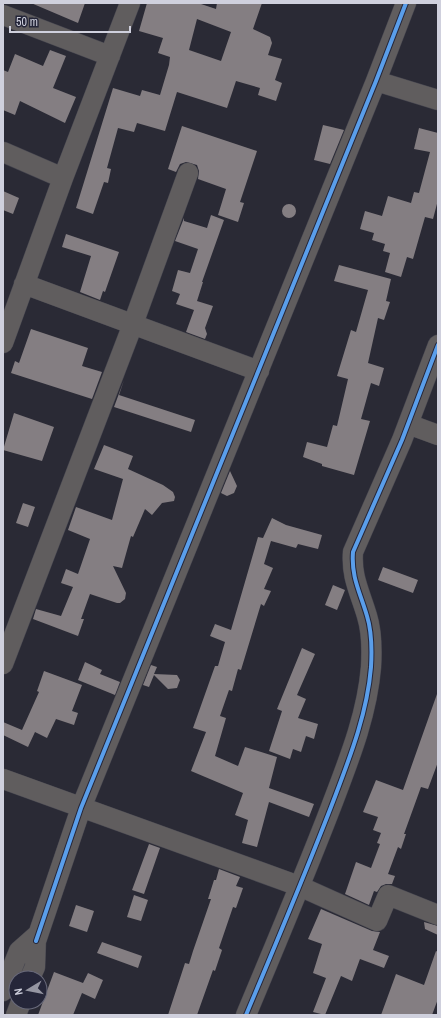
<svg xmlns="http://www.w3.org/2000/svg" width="441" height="1018" font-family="'Archivo Narrow',sans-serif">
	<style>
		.building { fill: #847e82; fill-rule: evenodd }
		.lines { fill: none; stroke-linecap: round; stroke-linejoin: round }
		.minor-casing { stroke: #45454f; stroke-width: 21 }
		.minor { stroke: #605d5e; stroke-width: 20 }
		.cycleway-casing { stroke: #252639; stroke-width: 6 }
		.cycleway { stroke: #5a9eea; stroke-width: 4 }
	</style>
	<rect width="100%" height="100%" fill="#2a2a35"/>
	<!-- building -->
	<path class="building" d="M31,3h54l-7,20z
		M147,3h51l18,6 1,-6h45l-9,26 17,8 2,6 -4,12 14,4 -7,21 7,3 -6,18 -18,-6 2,-7 -24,-7 -9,27 -50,-16 -12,39 -28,-8 -3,9 -16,-4 -11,40 4,1 -3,14 -4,-1 -11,32 -17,-6 37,-120 27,8 2,-6 18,5 9,-30 1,-8 -12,-4 5,-15 -24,-7zM197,19l34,13 -10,29 -32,-11z
		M50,50l16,6 -13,32 23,9 -11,26 -45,-22 -5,14 -12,-5v-40l5,2 7,-18 28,12z
		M323,125l21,5 -14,34 -16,-4z
		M182,126l75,25 -17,51 4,1 -6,19 -20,-7 8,-26 -28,-10 1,-8 -2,-6 -11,-3 -6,2 -4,8 -8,-3z
		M419,128l19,5v67l-5,19 -8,-2 -12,42 -6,-2 -6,20 -16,-5 5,-19 -7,-2 2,-7 -13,-4 2,-7 -14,-4 5,-18 17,5 6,-20 23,7 3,-11 5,1 11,-41 -16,-3z
		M3,191l16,7 -6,16 -10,-4z
		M282 211a7 7 0 1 1 14 0a7 7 0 1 1-14 0Z
		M211,215l13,5 -22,62h1l-6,19 16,5 -8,22 2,6 -2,5 -19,-7 8,-22 -18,-6 4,-10 -8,-3 6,-21 12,3 8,-24 -23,-8 9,-23v3l23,7z
		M66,234l53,18 -14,40 -2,-1 -3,9 -20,-8 11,-36 -29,-9z
		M339,265l52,14 -5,22 4,1 -6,18 -6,-2 -10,45 16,5 -5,18 -8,-3 -10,36 9,2 -16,54 -32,-9v-2l-19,-7 4,-15 20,5 6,-22 4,1 11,-47 -11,-3 14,-46 5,2 12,-42 -34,-9z
		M31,329l57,19 -6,18 20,6 -10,27 -81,-26 4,-12 4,2z
		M124,380l-5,15 76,25 -4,12 -77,-25z
		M14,413l40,14 -12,34 -39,-11z
		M104,445l29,11 -5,13 35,16 10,7 2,5 -1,4 -12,2 -10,12 -7,-6 -12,28 -2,-1 -9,32 -9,-2 13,27 -1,6 -5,4h-3l-27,-9 -9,25h3l-6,17 -45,-17 3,-10 25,7 12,-29 -12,-4 5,-14 12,5 12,-35 -22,-9 8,-23 36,13 11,-41 -29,-10z
		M230,471l7,15 -3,7 -7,3 -6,-3z
		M23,503l12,4 -7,20 -12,-4z
		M272,518l14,7 36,10 -4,14 -20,-5 -2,4 -25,-7 -7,23 9,4 -9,21 7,2 -7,15 -3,-2 -20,66 -3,-1 -6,22 -3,-1 -9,26 6,2 -11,38 23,10 7,-19 32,10 -8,31 45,16 -5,13 -40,-15 -12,45 -15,-4 6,-23 -13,-5 8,-22 -52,-22 15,-39 -13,-4 22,-62h3l7,-24 -15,-6 5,-12 16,6 27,-93 5,1z
		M383,567l35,13 -5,13 -35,-13z
		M333,585l12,5 -8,20 -12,-5z
		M302,648l13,6 -18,41 9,4 -8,19 20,6 -4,15 -8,-3 -5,16 -8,-3 -3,10 -21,-8 13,-40 -5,-2z
		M85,662l17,8 -2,4 20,8 -5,13 -37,-15z
		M151,665l6,2 -3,7 23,1 3,5 -3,8 -9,1 -14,-14 -5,12 -6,-2z
		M44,671l38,14 -10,26 6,2 -4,12 -18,-6 -9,19 -12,-6 -7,15 -25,-12v-13l19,8 17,-38 -2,-1z
		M437,694l1,68 -10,27 -7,-2 -17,47h2l-5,15 -3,-2 -10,27 7,2 -3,8h-6l-5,2 -4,6 -3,-1 -5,14 -24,-11 11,-32 15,6 9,-24 -3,-1 4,-10 -8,-3 5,-13 -15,-5 13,-32 27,10z
		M149,844l11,4 -16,46 -12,-4z
		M219,869l21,8 -4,9 7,2 -7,20 -3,-1 -14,41 3,2 -7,21 -2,-1 -16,45h-29l17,-52 4,1 4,-13 18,-52h-3l6,-19h2z
		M134,895l14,5 -7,21 -14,-4z
		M76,905l18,6 -7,21 -18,-6z
		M321,909l51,22 8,1 -7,18 16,6 -5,12 -24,-9 -8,22 -11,-5 -16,39 -12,-3 13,-34 -13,-5 9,-29 -14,-5z
		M424,922l14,4v9l-13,-6z
		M102,942l40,14 -4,12 -41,-15z
		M436,951l2,1v47l-6,16h-51l15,-41 28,11z
		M54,972l29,11 5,-10 15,7 -8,19 -13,-6 -9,22h-35z"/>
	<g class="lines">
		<defs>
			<path id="minor" d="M3,15l107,41
				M376,81l62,19
				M3,152l60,26
				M24,284l235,87
				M3,343l60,-165 67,-175
				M408,424l30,11
				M3,664l130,-340 55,-151
				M3,779l296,107 78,35 11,-26 50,20
				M36,941l45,-133 295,-727 30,-78
				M30,978l5,-11 1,-31
				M3,991l16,-40 17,-15
				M16,1015l5,-13
				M246,1015c29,-69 58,-138 85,-208 17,-45 36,-91 40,-140 1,-17 1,-35 -4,-51 -7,-24 -16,-39 -14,-64l49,-112 36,-95"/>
		</defs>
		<!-- minor casing -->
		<use href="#minor" class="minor-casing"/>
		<!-- minor -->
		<use href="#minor" class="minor"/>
		<defs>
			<path id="cycleway" d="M36,941l45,-133 295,-727 30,-78
				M246,1015c29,-69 58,-138 85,-208 17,-45 36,-91 40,-140 1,-17 1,-35 -4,-51 -7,-24 -16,-39 -14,-64l49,-112 36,-95"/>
		</defs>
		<!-- cycleway casing -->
		<use href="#cycleway" class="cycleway-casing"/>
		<!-- cycleway -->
		<use href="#cycleway" class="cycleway"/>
	</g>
	<!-- border -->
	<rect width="441" height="1018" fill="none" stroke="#cfd0dd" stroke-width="8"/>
	<!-- north arrow -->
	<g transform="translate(28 990) rotate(260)"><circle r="19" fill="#252639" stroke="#696a7b"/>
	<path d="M0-3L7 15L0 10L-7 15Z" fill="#9596a2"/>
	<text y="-6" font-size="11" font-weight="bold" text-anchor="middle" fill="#cfd0dd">N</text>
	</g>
	<!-- scale -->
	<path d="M10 26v6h120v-6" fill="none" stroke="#cfd0dd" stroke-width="2"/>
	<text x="16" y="26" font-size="12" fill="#cfd0dd" stroke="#252639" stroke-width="3" paint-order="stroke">50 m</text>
</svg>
